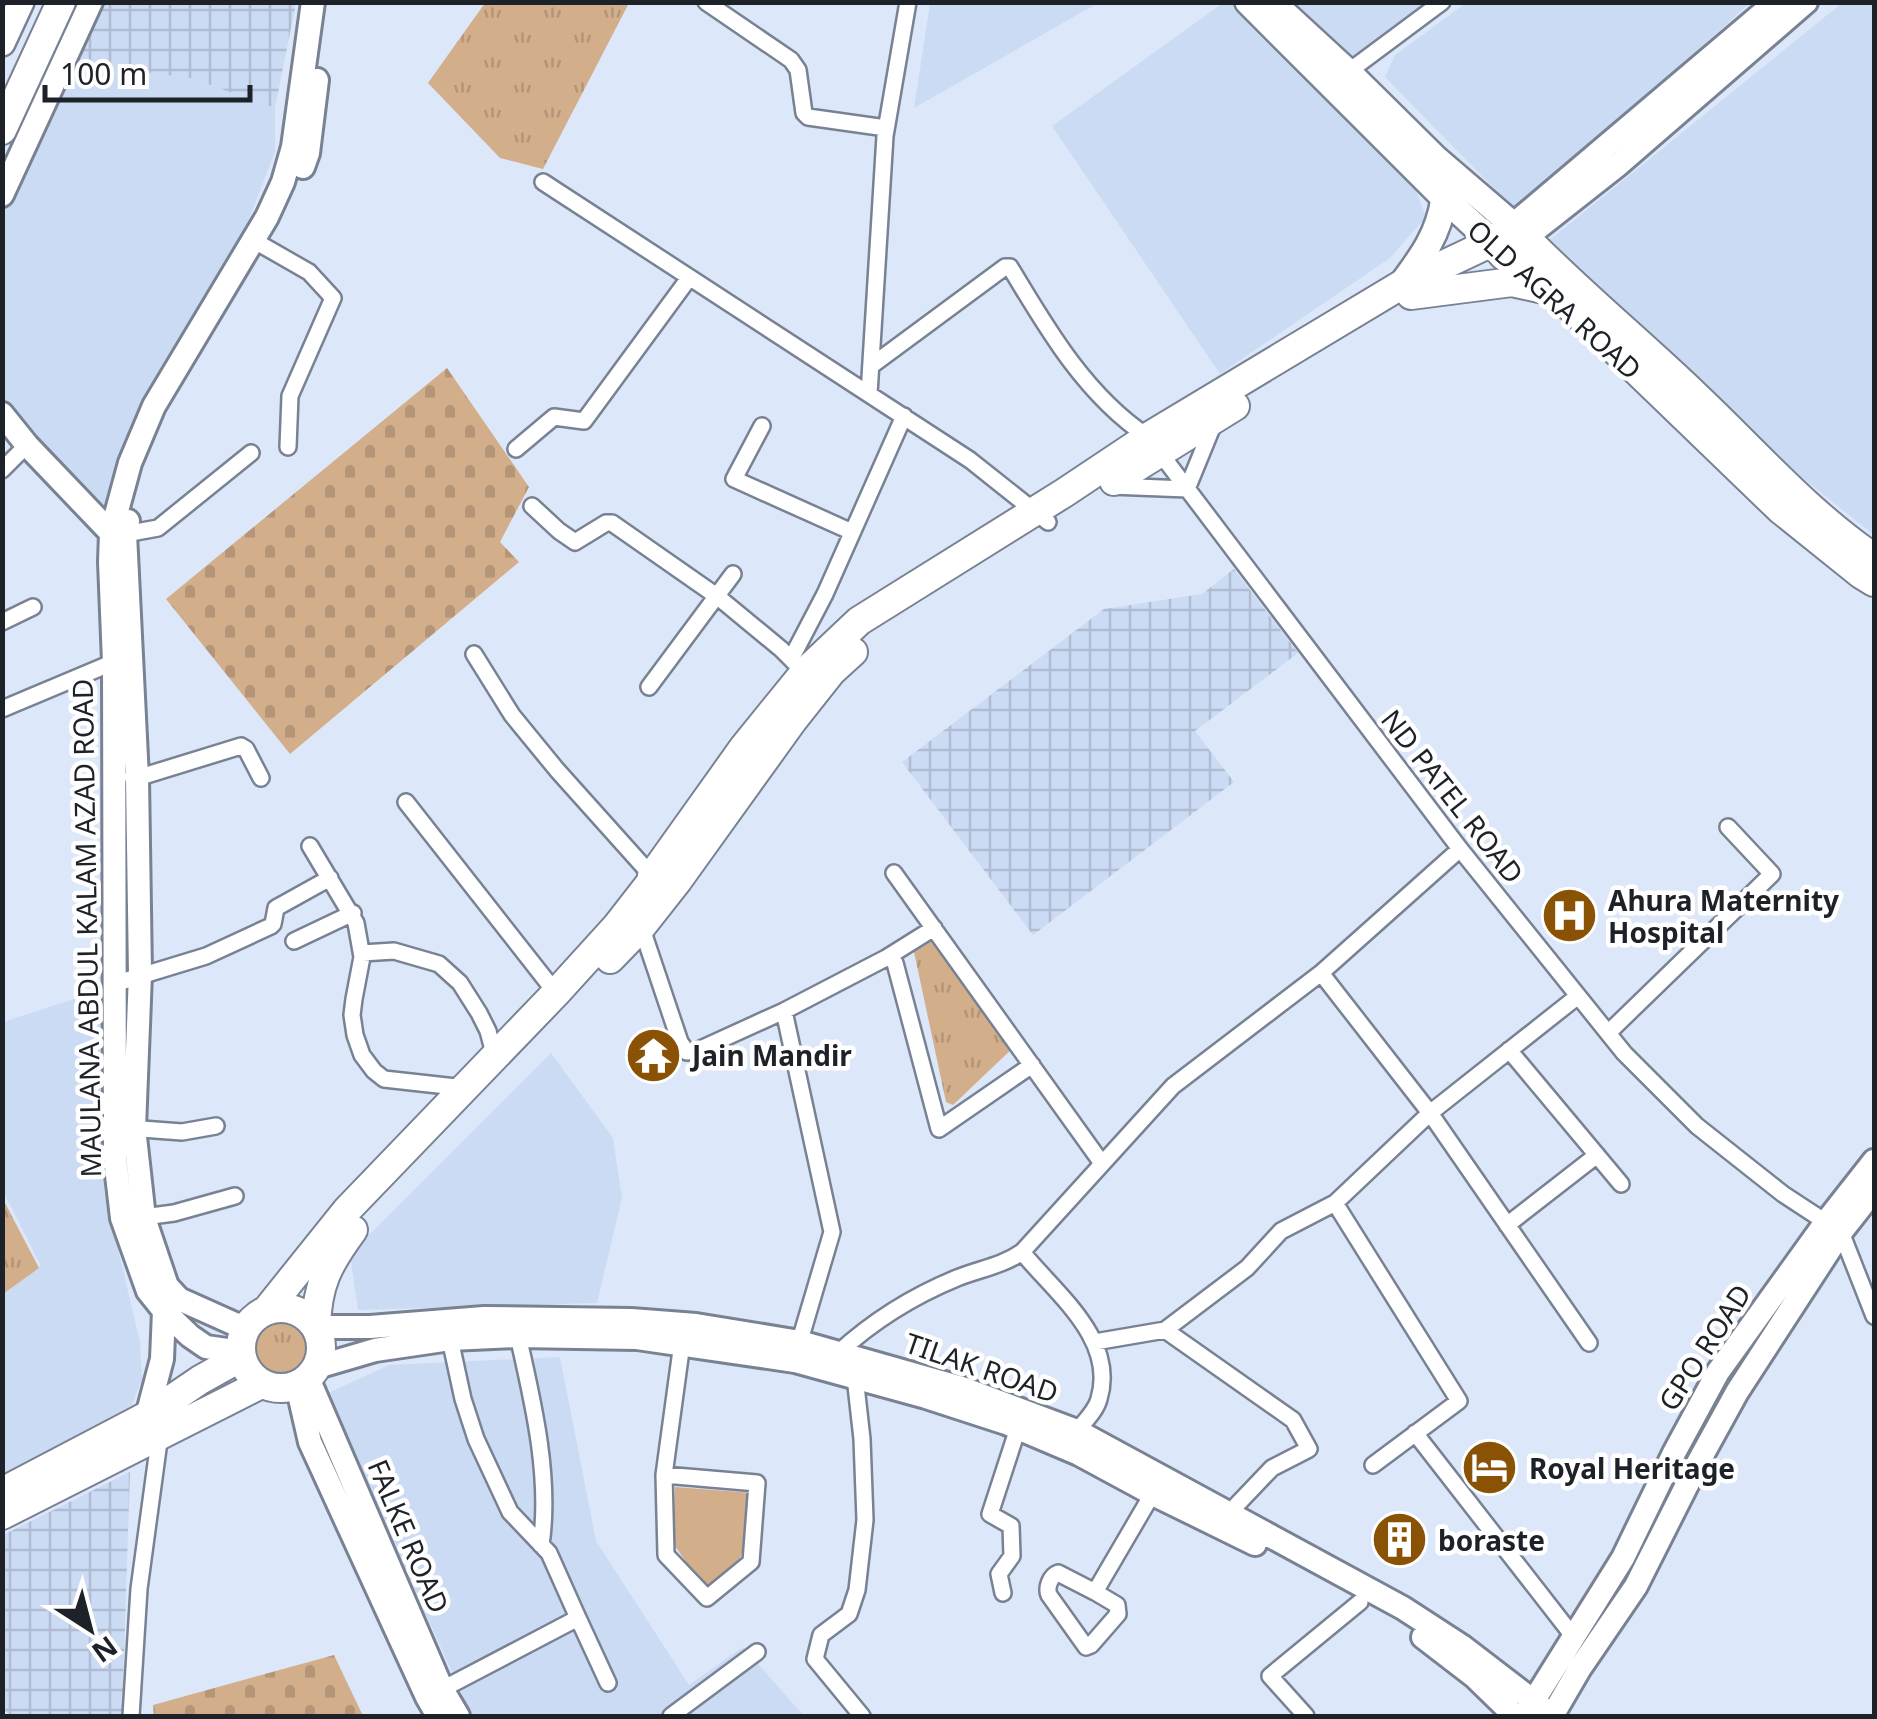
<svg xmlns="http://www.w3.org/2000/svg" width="1877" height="1719" font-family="'Noto Sans',sans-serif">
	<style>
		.built { fill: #ccdbf4 }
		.industrial { fill: url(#industrial-grid) }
		.grass { fill: url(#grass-tufts) }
		.cemetery { fill: url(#cemetery-stones) }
		.green { fill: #d3ae8b }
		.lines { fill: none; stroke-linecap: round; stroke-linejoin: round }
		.street-casing { stroke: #788293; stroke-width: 20 }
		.secondary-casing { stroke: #788293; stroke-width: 28 }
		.primary-casing { stroke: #788293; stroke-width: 30 }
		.highway-casing { stroke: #788293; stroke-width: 32 }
		.street { stroke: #fff; stroke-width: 15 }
		.secondary { stroke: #fff; stroke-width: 22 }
		.primary { stroke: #fff; stroke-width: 25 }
		.highway { stroke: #fff; stroke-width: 28 }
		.labels { text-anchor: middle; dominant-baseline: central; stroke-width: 9; stroke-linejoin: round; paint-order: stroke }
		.street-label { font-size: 28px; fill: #1d2128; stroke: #fff }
		.poi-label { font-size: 28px; font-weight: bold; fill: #1d2128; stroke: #fff; text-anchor: start }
	</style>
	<defs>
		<pattern id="industrial-grid" width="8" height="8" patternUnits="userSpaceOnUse" patternTransform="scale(2.5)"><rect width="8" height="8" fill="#ccdbf4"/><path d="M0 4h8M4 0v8" fill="none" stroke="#afbcd1"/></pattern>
		<pattern id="grass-tufts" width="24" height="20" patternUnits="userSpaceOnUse" patternTransform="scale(2.5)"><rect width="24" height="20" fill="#d3ae8b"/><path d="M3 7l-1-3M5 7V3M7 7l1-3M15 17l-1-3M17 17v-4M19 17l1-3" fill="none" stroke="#b59578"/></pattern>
		<pattern id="cemetery-stones" width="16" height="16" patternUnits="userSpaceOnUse" patternTransform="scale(2.5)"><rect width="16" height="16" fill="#d3ae8b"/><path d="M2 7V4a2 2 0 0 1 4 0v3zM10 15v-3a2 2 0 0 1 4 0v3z" fill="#b59578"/></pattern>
	</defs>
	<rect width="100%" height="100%" fill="#dce7fa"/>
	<!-- built -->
	<path class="built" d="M930,3v-1l168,1 -184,105z
		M1223,3h8l185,187 10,27 -36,41 -170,116 -168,-248z
		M1292,3h135l-72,55z
		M1466,3h284l-233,209 -132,-135 10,-22z
		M1842,3h32v532l-114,-91 -213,-202z
		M69,62l121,16 85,30v44l-34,87 -96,166 -45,120 -97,-125v-190z
		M102,990l2,200 36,152 2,37 -10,26 -129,69 -1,-180 39,-28 -38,-75v-169z
		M551,1053l62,85 9,60 -25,105 -239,7 -8,-56z
		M560,1357l36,184 93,144 54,-38 61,69h-332l-146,-322 63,-29z"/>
	<!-- industrial -->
	<path class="industrial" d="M99,3h197l-21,105 -85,-30 -121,-16z
		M1234,569l64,84 -103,78 39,51 -201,153 -131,-173 202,-153 98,-15z
		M130,1472l-8,244h-110l-9,-6v-175z"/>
	<!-- grass -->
	<path class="grass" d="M485,3h144l-86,166 -43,-11 -72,-75z
		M940,936l75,110 -62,59 -7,-3 -32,-150z
		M3,1199l36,69 -36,26h-1z
		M252 1348a27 27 0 1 1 54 0a27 27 0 1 1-54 0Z"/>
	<!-- cemetery -->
	<path class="cemetery" d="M447,368l82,119 -29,55 19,20 -229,192 -124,-155z
		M334,1655l29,61h-209l-1,-11z"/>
	<!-- green -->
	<path class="green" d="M675,1487l79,6 -4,39 -10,26 -24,28 -16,-4 -27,-39z"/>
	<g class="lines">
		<defs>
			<path id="street" d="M706,2l85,58 7,10 6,43 4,4 78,11
				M1348,72l94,-70
				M543,182l427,278 78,62
				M253,240l56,32 24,26 -43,98 -2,51
				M871,366l134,-99h5c37,62 76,129 138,170l312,412 164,204 73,73 86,68 58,38 33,84
				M869,394l16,-258 23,-134
				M762,426l-28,53 118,53
				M516,449l38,-32 30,4 105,-143
				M2,470l25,-25
				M1111,486l76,3 27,-66
				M532,506l27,25 16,11 31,-19h6l106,74 63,52 28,28
				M125,534l33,-6 93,-75
				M2,622l31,-15
				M474,654l38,61 45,55 95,106 5,3
				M791,659l34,-65 79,-178
				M649,687l84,-113
				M2,709l112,-47h5
				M132,777l5,1 104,-32 5,3 15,29
				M406,802l150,191
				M310,846l46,77 6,34 -8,42 -2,16 3,20 7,20 12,16 10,8 81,9
				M894,873l207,289
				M641,926l39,116 7,10 9,-1 88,-40 48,221 -34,115
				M294,941l59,-28
				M362,953l32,-2 45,13 21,19 19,30 9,18 7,26
				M886,958l48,-30
				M114,984l92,-28 65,-30 2,-2 3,-16 54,-30
				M1578,996l-148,117 159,230
				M784,1011l102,-53 5,1 4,4 44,166 93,-64
				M1608,1033l164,-159 -44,-47
				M1509,1050l112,134
				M128,1128l54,4 34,-6
				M1335,1203l95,-90 -109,-140 139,-124
				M136,1218l38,-5 61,-17
				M1507,1225l90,-70
				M1022,1252c33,41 95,87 77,147 -3,12 -15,23 -22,32
				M1165,1330l128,90 16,29 -37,19 -42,44
				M518,1336c15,66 33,141 23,209
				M450,1339l13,60 13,40 34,73 39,41 29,65
				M1095,1342l70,-12 82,-62 34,-37 54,-28 124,198 -86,64
				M838,1353c35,-32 75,-57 119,-75 22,-9 45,-12 65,-26l151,-166 148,-113
				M855,1377l7,62 3,81 -8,70 -8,24 -28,21 -6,24 47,57
				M1415,1433l158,203
				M664,1475l93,8 -6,79 -44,36 -41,-43z
				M664,1475l18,-132
				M1095,1592l-37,-19c-8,3 -12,15 -9,22l37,52 5,-2 27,-31 -1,-9 -22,-13 62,-106
				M1003,1593l-4,-19 13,-18 -1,-30 -21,-12 28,-86
				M435,1693l143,-75 30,65
				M131,1716l8,-127 21,-155
				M671,1716l86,-64
				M1306,1716l-36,-40 90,-74"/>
			<path id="secondary" d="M303,167l5,-14 9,-73
				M2,195l89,-193
				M1513,225l263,-223
				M1525,238l94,-74 187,-162
				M2,414l25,31 84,88 10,1
				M128,521l-3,13 12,244 3,196 -6,154 10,90 23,68 12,13 67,30
				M316,1327h54l114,-9 147,2 65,5 104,17 162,46 115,43 326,177 60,39 90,69
				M241,1352l-35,-5 -16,-11 -26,-25 -16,-20 -26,-73 -7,-60 -1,-496 -4,-100 1,-29 19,-70 24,-57 113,-189 16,-35 10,-35 20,-145
				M317,1367l58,-17 75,-11 68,-3 119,2 158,23 131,36 80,26 73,31 74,40 102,50
				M308,1378l134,311 16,27
				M297,1385l13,57 117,255 11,19
				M147,1416l15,-57 2,-48
				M1423,1637l52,40 40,39
				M1528,1710l95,-152 51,-105 44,-81 108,-150 48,-61
				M1552,1716l28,-48 56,-82 63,-125 38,-69 104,-160 33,-42"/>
			<path id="primary" d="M1248,2l196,196 48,44
				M1272,2l76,70 87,86 78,67
				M2,43l19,-41
				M1401,285c21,-28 38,-51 43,-87"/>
			<path id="highway" d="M2,130l59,-128
				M1492,242l11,13 52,37 225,217 81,65 13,8
				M1411,295l101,-13 32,7
				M1114,481l121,-75
				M610,959l31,-32 37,-47 115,-160 38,-48 22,-20
				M241 1348a40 40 0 1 1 80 0a40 40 0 1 1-80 0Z
				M266,1311l81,-101 209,-217 60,-66 35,-45 1,-6 92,-129 60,-74 55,-52 205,-128 84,-56 253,-152 91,-43 21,-17c58,61 125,115 185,173 57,54 111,116 176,160
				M316,1327c1,-43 12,-63 37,-97
				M2,1492l145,-76 53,-36 41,-23
				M2,1515l259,-131"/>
		</defs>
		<!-- street casing -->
		<use href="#street" class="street-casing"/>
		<!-- secondary casing -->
		<use href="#secondary" class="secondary-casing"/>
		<!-- primary casing -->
		<use href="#primary" class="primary-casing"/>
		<!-- highway casing -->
		<use href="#highway" class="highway-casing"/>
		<!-- street -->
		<use href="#street" class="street"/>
		<!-- secondary -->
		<use href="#secondary" class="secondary"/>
		<!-- primary -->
		<use href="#primary" class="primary"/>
		<!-- highway -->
		<use href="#highway" class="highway"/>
	</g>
	<!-- icons -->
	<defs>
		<symbol id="hospital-disc" viewBox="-11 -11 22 22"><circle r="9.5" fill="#895204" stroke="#fff"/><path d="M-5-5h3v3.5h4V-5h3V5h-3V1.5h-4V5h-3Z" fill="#fff"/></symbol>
		<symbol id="temple-disc" viewBox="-11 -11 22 22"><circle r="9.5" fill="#895204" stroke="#fff"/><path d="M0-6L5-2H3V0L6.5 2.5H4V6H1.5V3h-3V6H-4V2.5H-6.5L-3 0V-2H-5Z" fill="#fff"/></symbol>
		<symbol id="hotel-disc" viewBox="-11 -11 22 22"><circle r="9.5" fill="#895204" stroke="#fff"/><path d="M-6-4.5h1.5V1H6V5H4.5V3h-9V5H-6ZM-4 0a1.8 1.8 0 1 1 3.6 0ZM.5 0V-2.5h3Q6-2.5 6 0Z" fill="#fff"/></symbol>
		<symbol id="building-disc" viewBox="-11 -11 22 22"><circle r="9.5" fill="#895204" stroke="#fff"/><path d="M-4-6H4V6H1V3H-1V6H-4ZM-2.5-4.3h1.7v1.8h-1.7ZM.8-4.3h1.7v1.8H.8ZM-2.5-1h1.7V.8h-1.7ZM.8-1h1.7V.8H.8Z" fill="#fff"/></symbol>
	</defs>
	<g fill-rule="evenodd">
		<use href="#hospital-disc" x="1538" y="884" width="63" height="63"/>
		<use href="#temple-disc" x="622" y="1024" width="63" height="63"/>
		<use href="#hotel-disc" x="1458" y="1436" width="63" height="63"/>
		<use href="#building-disc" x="1368" y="1508" width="63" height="63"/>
	</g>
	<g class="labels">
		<!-- street labels -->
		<g class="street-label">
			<text transform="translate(1555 299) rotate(42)">OLD AGRA ROAD</text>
			<text transform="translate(1453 796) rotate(52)">ND PATEL ROAD</text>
			<text transform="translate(86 928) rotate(-91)">MAULANA ABDUL KALAM AZAD ROAD</text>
			<text transform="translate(1704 1347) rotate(-57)">GPO ROAD</text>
			<text transform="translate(982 1367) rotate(19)">TILAK ROAD</text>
			<text transform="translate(409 1536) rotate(67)">FALKE ROAD</text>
		</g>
		<!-- poi labels -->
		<g class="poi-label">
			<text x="1608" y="900">Ahura Maternity<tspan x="1608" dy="32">Hospital</tspan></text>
			<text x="692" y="1055">Jain Mandir</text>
			<text x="1529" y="1468">Royal Heritage</text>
			<text x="1438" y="1540">boraste</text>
		</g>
	</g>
	<!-- border -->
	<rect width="1877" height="1719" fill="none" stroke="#1d2128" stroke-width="10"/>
	<!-- north arrow -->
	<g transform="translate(90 1629) rotate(144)" stroke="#ffffff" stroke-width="8" paint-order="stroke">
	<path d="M0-8L18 38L0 25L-18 38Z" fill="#1d2128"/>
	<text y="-15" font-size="28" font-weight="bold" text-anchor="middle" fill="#1d2128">N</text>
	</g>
	<!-- scale -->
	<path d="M45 85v15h205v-15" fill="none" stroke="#1d2128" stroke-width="5"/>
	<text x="60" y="85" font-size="30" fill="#1d2128" stroke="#ffffff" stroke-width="8" paint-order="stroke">100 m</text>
</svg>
